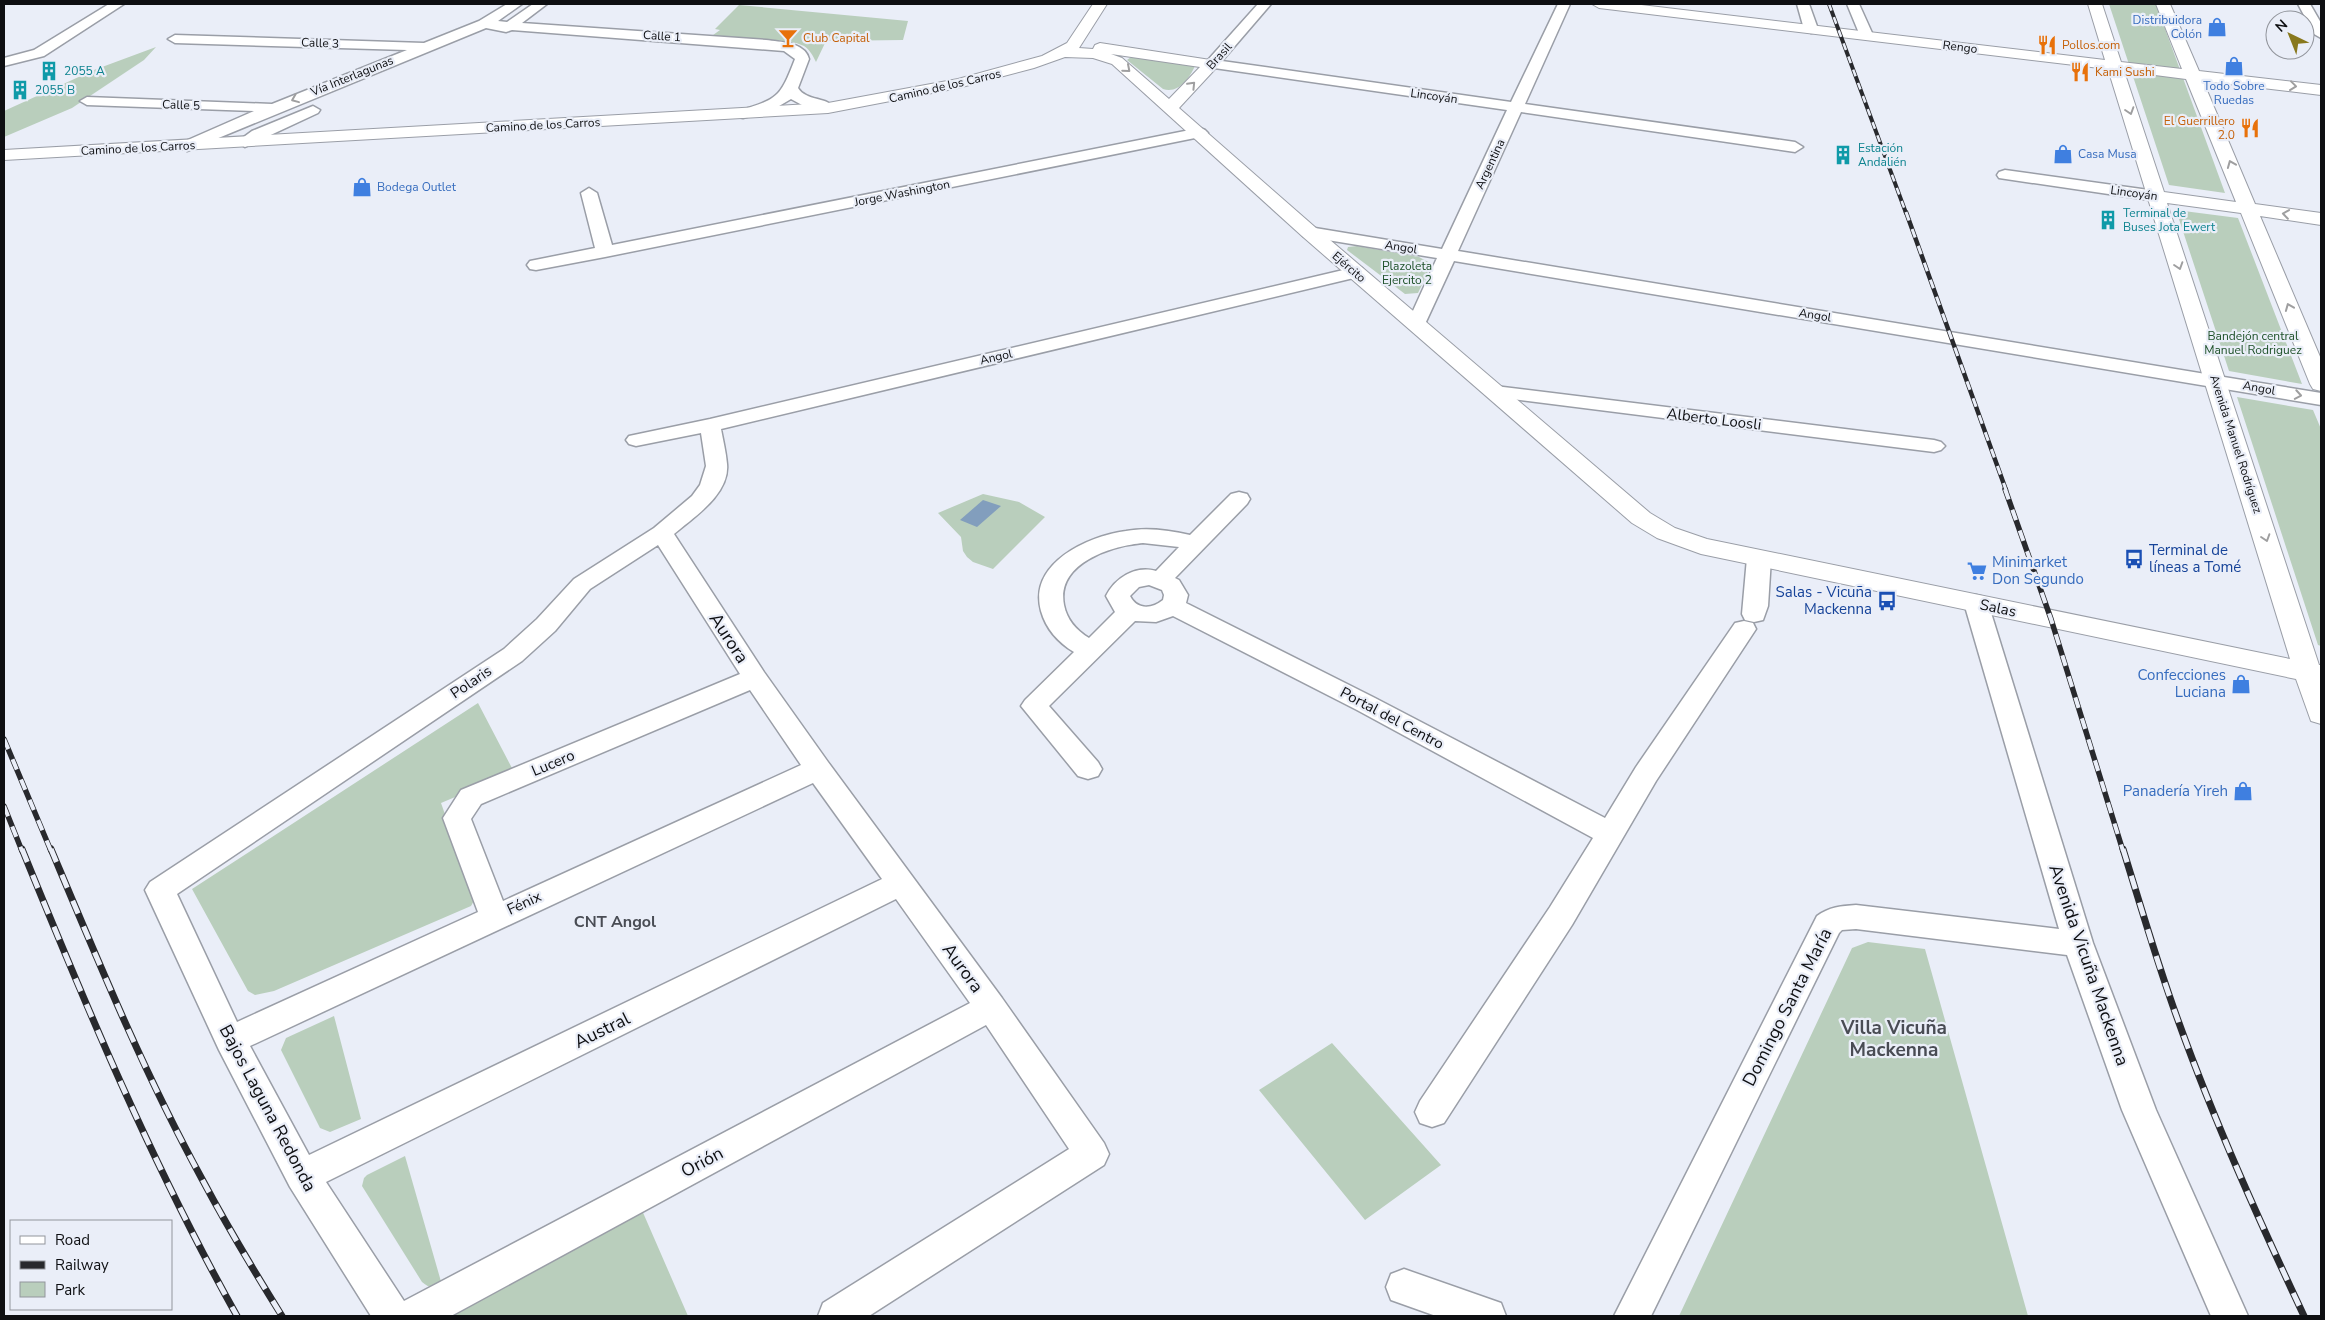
<svg xmlns="http://www.w3.org/2000/svg" width="2325" height="1320" font-family="'Nunito Sans',sans-serif">
	<style>
		.green { fill: #b9cebc }
		.water { fill: #829ebd }
		.lines { fill: none; stroke-linecap: round; stroke-linejoin: round }
		.street-casing { stroke: #9a9ea7; stroke-width: 3 }
		.secondary-casing { stroke: #9a9ea7; stroke-width: 2 }
		.street { fill: #fff; fill-rule: evenodd }
		.secondary { fill: #fff; fill-rule: evenodd }
		.rail-far3-casing { stroke: #28292d; stroke-width: 4 }
		.rail-far2-casing { stroke: #28292d; stroke-width: 4.5 }
		.rail-far1-casing { stroke: #28292d; stroke-width: 5.5 }
		.rail-casing { stroke: #28292d; stroke-width: 7 }
		.rail-far3 { stroke: #eaeef8; stroke-width: 2.5; stroke-dasharray: 7; stroke-linecap: butt }
		.rail-far2 { stroke: #eaeef8; stroke-width: 3; stroke-dasharray: 9; stroke-linecap: butt }
		.rail-far1 { stroke: #eaeef8; stroke-width: 4; stroke-dasharray: 11; stroke-linecap: butt }
		.rail { stroke: #eaeef8; stroke-width: 5; stroke-dasharray: 14; stroke-linecap: butt }
		.oneway { stroke: #9f9fa0 }
		.labels { text-anchor: middle; dominant-baseline: central; stroke-width: 4.5; stroke-linejoin: round; paint-order: stroke }
		.far-shop-label { font-size: 12px; fill: #366cbe; stroke: #eaeef8; text-anchor: start }
		.far-street-label { font-size: 12px; fill: #0e0f12; stroke: #eaeef8 }
		.far-food-label { font-size: 12px; fill: #c56008; stroke: #eaeef8; text-anchor: start }
		.far-culture-label { font-size: 12px; fill: #0d838f; stroke: #eaeef8; text-anchor: start }
		.far-park-label { font-size: 12px; fill: #1d5028; stroke: #eaeef8 }
		.street-label { font-size: 15px; fill: #0e0f12; stroke: #eaeef8 }
		.transit-label { font-size: 15px; fill: #164399; stroke: #eaeef8; text-anchor: start }
		.shop-label { font-size: 15px; fill: #366cbe; stroke: #eaeef8; text-anchor: end }
		.neighbourhood-label { font-size: 16px; font-weight: bold; fill: #494c54; stroke: #eaeef8 }
		.near-street-label { font-size: 18px; fill: #0e0f12; stroke: #eaeef8 }
		.near-neighbourhood-label { font-size: 19px; font-weight: bold; fill: #494c54; stroke: #eaeef8 }
	</style>
	<rect width="100%" height="100%" fill="#eaeef8"/>
	<!-- green -->
	<path class="green" d="M2109,4h47l69,189 -56,-8z
		M739,5l169,16 -5,19 -77,1 -10,21c-3,-6 -6,-12 -12,-16 -15,-9 -74,-7 -95,-8l11,-8 -5,-1z
		M156,47l-12,13 -72,48 -68,29v-26l90,-41z
		M1131,57l64,9c-6,13 -17,28 -32,23l-36,-29z
		M2176,210l62,8 64,166 -73,-13z
		M1357,246l62,11 13,7 -14,29 -13,1 -58,-44 1,-3z
		M2237,397l76,13 8,19v217l-3,-1z
		M983,494l36,8 26,15 -52,52 -20,-7 -6,-5 -4,-6 -2,-14 -23,-24z
		M478,703l36,69 -73,31 34,96 -4,7 -197,85 -19,4 -7,-4 -56,-102z
		M1868,942l57,7 103,367h-349l173,-368z
		M334,1016l27,103 -31,13 -10,-4 -39,-78 5,-12z
		M1332,1043l109,122 -76,55 -106,-130z
		M405,1156l37,129c-9,4 -13,3 -20,-3l-60,-96 2,-8 3,-3z
		M641,1208l47,108h-241v-1z"/>
	<!-- water -->
	<path class="water" d="M983,500l18,6 -24,21 -17,-7z"/>
	<g class="lines">
		<defs>
			<path id="street" d="M109,4h15l-80,52 -40,10v-8l30,-8z
				M507,4h15l-24,17 9,1 26,-18h14l-25,19 244,17c14,2 39,2 43,19l-11,29c8,13 29,9 37,20l-7,4 -26,-7 -11,-6 -17,10 -31,9 -5,-1 -2,-3 2,-3c40,-12 42,-13 57,-52l-11,-8 -272,-21 -6,2 -20,-4 -299,123 -8,-5 2,-3 73,-32 -167,-6 -7,-4 7,-4 185,7 135,-54 -232,-7 -7,-4 7,-4 249,8 55,-22z
				M1258,4h13l-49,57 289,41 47,-98h12l-45,100 270,38 8,5 -8,5 -274,-40 -63,139 863,142v12l-867,-144 -29,63 -2,4h-14l-2,-4 30,-66 -128,-21 -6,-1 -3,-4 3,-4 6,-1 133,22 65,-139 -300,-43 -2,-3 2,-3z
				M1797,4h12l9,25 -2,3 -5,1 -7,-4z
				M1847,4h12l14,31 -2,3h-10z
				M2298,4h12l11,19v15l-7,-4z
				M313,106l7,4 -2,3 -73,34 -8,-5 15,-11z
				M1200,128l5,2 3,3 -3,3 -600,121 -69,13 -6,-1 -3,-4 3,-4 65,-13 -14,-55 8,-5 8,5 15,52z
				M2005,170l151,21 6,2 2,3 -2,3 -6,2 -157,-23 -2,-3 2,-3z
				M1356,267l6,1 3,4 -3,4 -641,153c2,11 5,23 6,35 3,30 -33,53 -53,70l90,138 64,90 174,236 102,145 5,11 -5,11 -235,151h-51l5,-13 246,-154 -83,-124 -535,291h-80l-81,-129 -71,-137 -74,-160 5,-8 354,-233 33,-30 37,-40 80,-51 38,-32 8,-11 6,-19 -5,-33 -65,13 -7,-2 -3,-4 3,-4 81,-17zM658,545l82,129 -279,116 -18,28 35,94 -241,110 -60,-128 345,-233 33,-30 35,-42zM750,690l51,75 -298,136 -32,-82 10,-15zM813,783l69,96 -573,276 -59,-109zM896,899l74,104 -566,298 -78,-119z
				M1495,386l439,54 7,2 4,4 -4,4 -7,2 -446,-56 -3,-4 3,-4z
				M1239,492l8,2 3,5 -3,5 -72,74 4,2 9,15 -2,8 189,95 230,120 31,-51 99,-144 9,-2 9,2 3,6 -100,152 -84,144 -128,198 -12,4 -12,-4 -5,-11 5,-11 130,-194 43,-69 -236,-128 -184,-94 -17,6 -21,-1 -86,85 49,56 4,7 -4,7 -10,3 -10,-3 -57,-70 4,-6 49,-48c-15,-9 -28,-23 -33,-41 -13,-48 47,-75 85,-80 21,-4 43,-1 64,4l41,-41zM1143,543l36,4 -23,24c-21,-6 -41,7 -50,25l9,16 -26,26c-13,-8 -22,-18 -25,-33 -8,-42 47,-59 79,-62zM1149,585l13,5 2,5 -1,5c-11,9 -26,10 -33,-4l9,-9z
				M1759,551l8,2 4,5 -3,48 -5,14 -9,2 -9,-2 -3,-6 5,-56 4,-5z
				M1976,595l8,2 4,6 105,340 63,167 92,206h-37l-89,-206 -55,-155 -211,-26 -14,1 -3,3 -188,383h-37l203,-400c12,-9 24,-10 39,-11l203,24 -95,-326 4,-6z
				M1404,1269l97,34 5,13h-70l-45,-16 -5,-13 5,-13z"/>
			<path id="secondary" d="M1093,4h14l-28,44 14,1 2,-4 5,-2 117,18 3,3 -3,3 -38,41 137,120 334,285 25,15 32,11 583,120 -182,-590 -509,-61 -7,-4h41l472,56 -17,-56h14l19,58 61,7 -26,-65h14l29,67 122,14v10l-118,-14 52,123 66,9v12l-61,-9 61,143v32l-8,-2 -3,-5 -69,-171 -74,-10 152,462h2v59l-10,-3 -15,-42 -595,-125 -44,-16 -25,-15 -330,-287 -190,-172 -19,-6 -28,-1 -31,11 -76,20 -130,25 -824,47v-10l824,-47 130,-24 84,-23 25,-13zM1111,54l89,13 -31,32 -47,-41zM2124,71l62,8 50,123 -72,-10z"/>
		</defs>
		<!-- street casing -->
		<use href="#street" class="street-casing"/>
		<!-- secondary casing -->
		<use href="#secondary" class="secondary-casing"/>
		<!-- street -->
		<use href="#street" class="street"/>
		<!-- secondary -->
		<use href="#secondary" class="secondary"/>
		<defs>
			<path id="rail-far3" d="M1829,4l77,209"/>
			<path id="rail-far2" d="M1906,212l100,278"/>
			<path id="rail-far1" d="M2005,489l46,130 72,232
				M4,739l47,112
				M4,806l18,45"/>
			<path id="rail" d="M22,849c65,160 131,317 215,467
				M51,849c47,112 93,224 151,330 25,47 52,92 80,137
				M2123,849c18,58 35,117 56,174 36,100 80,197 125,293"/>
		</defs>
		<!-- rail-far3 casing -->
		<use href="#rail-far3" class="rail-far3-casing"/>
		<!-- rail-far2 casing -->
		<use href="#rail-far2" class="rail-far2-casing"/>
		<!-- rail-far1 casing -->
		<use href="#rail-far1" class="rail-far1-casing"/>
		<!-- rail casing -->
		<use href="#rail" class="rail-casing"/>
		<!-- rail-far3 -->
		<use href="#rail-far3" class="rail-far3"/>
		<!-- rail-far2 -->
		<use href="#rail-far2" class="rail-far2"/>
		<!-- rail-far1 -->
		<use href="#rail-far1" class="rail-far1"/>
		<!-- rail -->
		<use href="#rail" class="rail"/>
	</g>
	<!-- one-way arrows -->
	<defs><path id="oneway-chevron" d="M-2-3.5L2.5 0L-2 3.5" fill="none" stroke-width="1.6" stroke-linecap="round" stroke-linejoin="round" transform="scale(1.25)"/></defs>
	<g class="oneway">
		<use href="#oneway-chevron" transform="translate(1127 69) rotate(41)"/>
		<use href="#oneway-chevron" transform="translate(1192 85) rotate(-46)"/>
		<use href="#oneway-chevron" transform="translate(2293 86) rotate(7)"/>
		<use href="#oneway-chevron" transform="translate(295 99) rotate(158)"/>
		<use href="#oneway-chevron" transform="translate(2130 111) rotate(72)"/>
		<use href="#oneway-chevron" transform="translate(2231 164) rotate(-112)"/>
		<use href="#oneway-chevron" transform="translate(2286 214) rotate(-172)"/>
		<use href="#oneway-chevron" transform="translate(2179 266) rotate(72)"/>
		<use href="#oneway-chevron" transform="translate(2289 307) rotate(-112)"/>
		<use href="#oneway-chevron" transform="translate(2298 395) rotate(10)"/>
		<use href="#oneway-chevron" transform="translate(2266 538) rotate(72)"/>
	</g>
	<!-- icons -->
	<defs>
		<symbol id="shop-bare" viewBox="-9 -9 18 18"><path d="M-5-2.5h2.3a2.7 3.5 0 0 1 5.4 0H5L5.5 6h-11ZM-1.5-2.5h3a1.5 2.3 0 0 0-3 0Z" fill="#3f7fe0" stroke="#eaeef8" stroke-width="2.5" paint-order="stroke"/></symbol>
		<symbol id="bar-bare" viewBox="-9 -9 18 18"><path d="M-6-5H6L.8 .8V4.5H3.5V6h-7V4.5H-.8V.8Z" fill="#e8710a" stroke="#eaeef8" stroke-width="2.5" paint-order="stroke"/></symbol>
		<symbol id="restaurant-bare" viewBox="-9 -9 18 18"><path d="M-5-6h1v4h1v-4h1v4h1v-4h1v5L-1.5 .5V6h-2V.5L-5-1ZM5-6V6H3V1.5H1.5Q1.5-4 5-6Z" fill="#e8710a" stroke="#eaeef8" stroke-width="2.5" paint-order="stroke"/></symbol>
		<symbol id="building-bare" viewBox="-9 -9 18 18"><path d="M-4-6H4V6H1V3H-1V6H-4ZM-2.5-4.3h1.7v1.8h-1.7ZM.8-4.3h1.7v1.8H.8ZM-2.5-1h1.7V.8h-1.7ZM.8-1h1.7V.8H.8Z" fill="#0f9aa8" stroke="#eaeef8" stroke-width="2.5" paint-order="stroke"/></symbol>
		<symbol id="bus-bare" viewBox="-9 -9 18 18"><path d="M-5-6H5V4H4V6H2V4H-2V6H-4V4H-5ZM-3.5-4V0h7V-4ZM-3.5 1.2v1.5H-2V1.2ZM2 1.2v1.5H3.5V1.2Z" fill="#1a4fb4" stroke="#eaeef8" stroke-width="2.5" paint-order="stroke"/></symbol>
		<symbol id="supermarket-bare" viewBox="-9 -9 18 18"><path d="M-6-5.5h2.5l.6 2H6L4.5 2H-2.5L-4.4-4H-6ZM-1.5 3.2a1.3 1.3 0 1 0 .1 0ZM3 3.2a1.3 1.3 0 1 0 .1 0Z" fill="#3f7fe0" stroke="#eaeef8" stroke-width="2.5" paint-order="stroke"/></symbol>
	</defs>
	<g fill-rule="evenodd">
		<use href="#shop-bare" x="2203" y="13" width="28" height="28"/>
		<use href="#bar-bare" x="774" y="24" width="28" height="28"/>
		<use href="#restaurant-bare" x="2033" y="31" width="28" height="28"/>
		<use href="#shop-bare" x="2220" y="52" width="28" height="28"/>
		<use href="#building-bare" x="35" y="57" width="28" height="28"/>
		<use href="#restaurant-bare" x="2066" y="58" width="28" height="28"/>
		<use href="#building-bare" x="6" y="76" width="28" height="28"/>
		<use href="#restaurant-bare" x="2236" y="114" width="28" height="28"/>
		<use href="#shop-bare" x="2049" y="140" width="28" height="28"/>
		<use href="#building-bare" x="1829" y="141" width="28" height="28"/>
		<use href="#shop-bare" x="348" y="173" width="28" height="28"/>
		<use href="#building-bare" x="2094" y="206" width="28" height="28"/>
		<use href="#bus-bare" x="2120" y="545" width="28" height="28"/>
		<use href="#supermarket-bare" x="1963" y="557" width="28" height="28"/>
		<use href="#bus-bare" x="1873" y="587" width="28" height="28"/>
		<use href="#shop-bare" x="2227" y="670" width="28" height="28"/>
		<use href="#shop-bare" x="2229" y="777" width="28" height="28"/>
	</g>
	<g class="labels">
		<!-- far-shop labels -->
		<g class="far-shop-label">
			<text x="2202" y="20" text-anchor="end">Distribuidora<tspan x="2202" dy="14">Colón</tspan></text>
			<text x="2234" y="86" text-anchor="middle">Todo Sobre<tspan x="2234" dy="14">Ruedas</tspan></text>
			<text x="2078" y="154">Casa Musa</text>
			<text x="377" y="187">Bodega Outlet</text>
		</g>
		<!-- far-street labels -->
		<g class="far-street-label">
			<text transform="translate(662 36) rotate(4)">Calle 1</text>
			<text transform="translate(320 43) rotate(2)">Calle 3</text>
			<text transform="translate(1960 47) rotate(7)">Rengo</text>
			<text transform="translate(1219 56) rotate(-48)">Brasil</text>
			<text transform="translate(352 76) rotate(-22)">Vía Interlagunas</text>
			<text transform="translate(945 86) rotate(-13)">Camino de los Carros</text>
			<text transform="translate(1434 96) rotate(8)">Lincoyán</text>
			<text transform="translate(181 105) rotate(2)">Calle 5</text>
			<text transform="translate(543 125) rotate(-3)">Camino de los Carros</text>
			<text transform="translate(138 148) rotate(-3)">Camino de los Carros</text>
			<text transform="translate(1490 164) rotate(-65)">Argentina</text>
			<text transform="translate(902 193) rotate(-11)">Jorge Washington</text>
			<text transform="translate(2134 193) rotate(8)">Lincoyán</text>
			<text transform="translate(1401 247) rotate(9)">Angol</text>
			<text transform="translate(1349 267) rotate(41)">Ejército</text>
			<text transform="translate(1815 315) rotate(9)">Angol</text>
			<text transform="translate(996 357) rotate(-13)">Angol</text>
			<text transform="translate(2259 388) rotate(10)">Angol</text>
			<text transform="translate(2236 444) rotate(72)">Avenida Manuel Rodríguez</text>
		</g>
		<!-- far-food labels -->
		<g class="far-food-label">
			<text x="803" y="38">Club Capital</text>
			<text x="2062" y="45">Pollos.com</text>
			<text x="2095" y="72">Kami Sushi</text>
			<text x="2235" y="121" text-anchor="end">El Guerrillero<tspan x="2235" dy="14">2.0</tspan></text>
		</g>
		<!-- far-culture labels -->
		<g class="far-culture-label">
			<text x="64" y="71">2055 A</text>
			<text x="35" y="90">2055 B</text>
			<text x="1858" y="148">Estación<tspan x="1858" dy="14">Andalién</tspan></text>
			<text x="2123" y="213">Terminal de<tspan x="2123" dy="14">Buses Jota Ewert</tspan></text>
		</g>
		<!-- far-park labels -->
		<g class="far-park-label">
			<text x="1407" y="266">Plazoleta<tspan x="1407" dy="14">Ejercito 2</tspan></text>
			<text x="2253" y="336">Bandejón central<tspan x="2253" dy="14">Manuel Rodriguez</tspan></text>
		</g>
		<!-- street labels -->
		<g class="street-label">
			<text transform="translate(1714 419) rotate(7)">Alberto Loosli</text>
			<text transform="translate(1998 608) rotate(12)">Salas</text>
			<text transform="translate(471 682) rotate(-34)">Polaris</text>
			<text transform="translate(1392 718) rotate(28)">Portal del Centro</text>
			<text transform="translate(553 763) rotate(-23)">Lucero</text>
			<text transform="translate(524 903) rotate(-25)">Fénix</text>
		</g>
		<!-- transit labels -->
		<g class="transit-label">
			<text x="2149" y="550">Terminal de<tspan x="2149" dy="17">líneas a Tomé</tspan></text>
			<text x="1872" y="592" text-anchor="end">Salas - Vicuña<tspan x="1872" dy="17">Mackenna</tspan></text>
		</g>
		<!-- shop labels -->
		<g class="shop-label">
			<text x="1992" y="562" text-anchor="start">Minimarket<tspan x="1992" dy="17">Don Segundo</tspan></text>
			<text x="2226" y="675">Confecciones<tspan x="2226" dy="17">Luciana</tspan></text>
			<text x="2228" y="791">Panadería Yireh</text>
		</g>
		<!-- neighbourhood labels -->
		<g class="neighbourhood-label">
			<text x="615" y="922">CNT Angol</text>
		</g>
		<!-- near-street labels -->
		<g class="near-street-label">
			<text transform="translate(729 638) rotate(57)">Aurora</text>
			<text transform="translate(2089 965) rotate(71)">Avenida Vicuña Mackenna</text>
			<text transform="translate(963 968) rotate(54)">Aurora</text>
			<text transform="translate(1787 1007) rotate(-63)">Domingo Santa María</text>
			<text transform="translate(602 1030) rotate(-26)">Austral</text>
			<text transform="translate(268 1108) rotate(62)">Bajos Laguna Redonda</text>
			<text transform="translate(702 1162) rotate(-28)">Orión</text>
		</g>
		<!-- near-neighbourhood labels -->
		<g class="near-neighbourhood-label">
			<text x="1894" y="1028">Villa Vicuña<tspan x="1894" dy="22">Mackenna</tspan></text>
		</g>
	</g>
	<!-- border -->
	<rect width="2325" height="1320" fill="none" stroke="#0e0f12" stroke-width="10"/>
	<!-- legend -->
	<rect x="10" y="1220" width="162" height="90" fill="#eaeef8" stroke="#92959c"/>
	<rect x="20" y="1236" width="25" height="8" fill="#ffffff" stroke="#92959c"/>
	<text x="55" y="1245" font-size="15" fill="#0e0f12">Road</text>
	<rect x="20" y="1261" width="25" height="8" fill="#28292d" stroke="#92959c"/>
	<text x="55" y="1270" font-size="15" fill="#0e0f12">Railway</text>
	<rect x="20" y="1282" width="25" height="15" fill="#b9cebc" stroke="#92959c"/>
	<text x="55" y="1295" font-size="15" fill="#0e0f12">Park</text>
	<!-- north arrow -->
	<g transform="translate(2290 35) rotate(317)"><circle r="24" fill="#eaeef8" stroke="#92959c"/>
	<path d="M0-4L9 19L0 12L-9 19Z" fill="#88781d"/>
	<text y="-8" font-size="14" font-weight="bold" text-anchor="middle" fill="#0e0f12">N</text>
	</g>
</svg>
